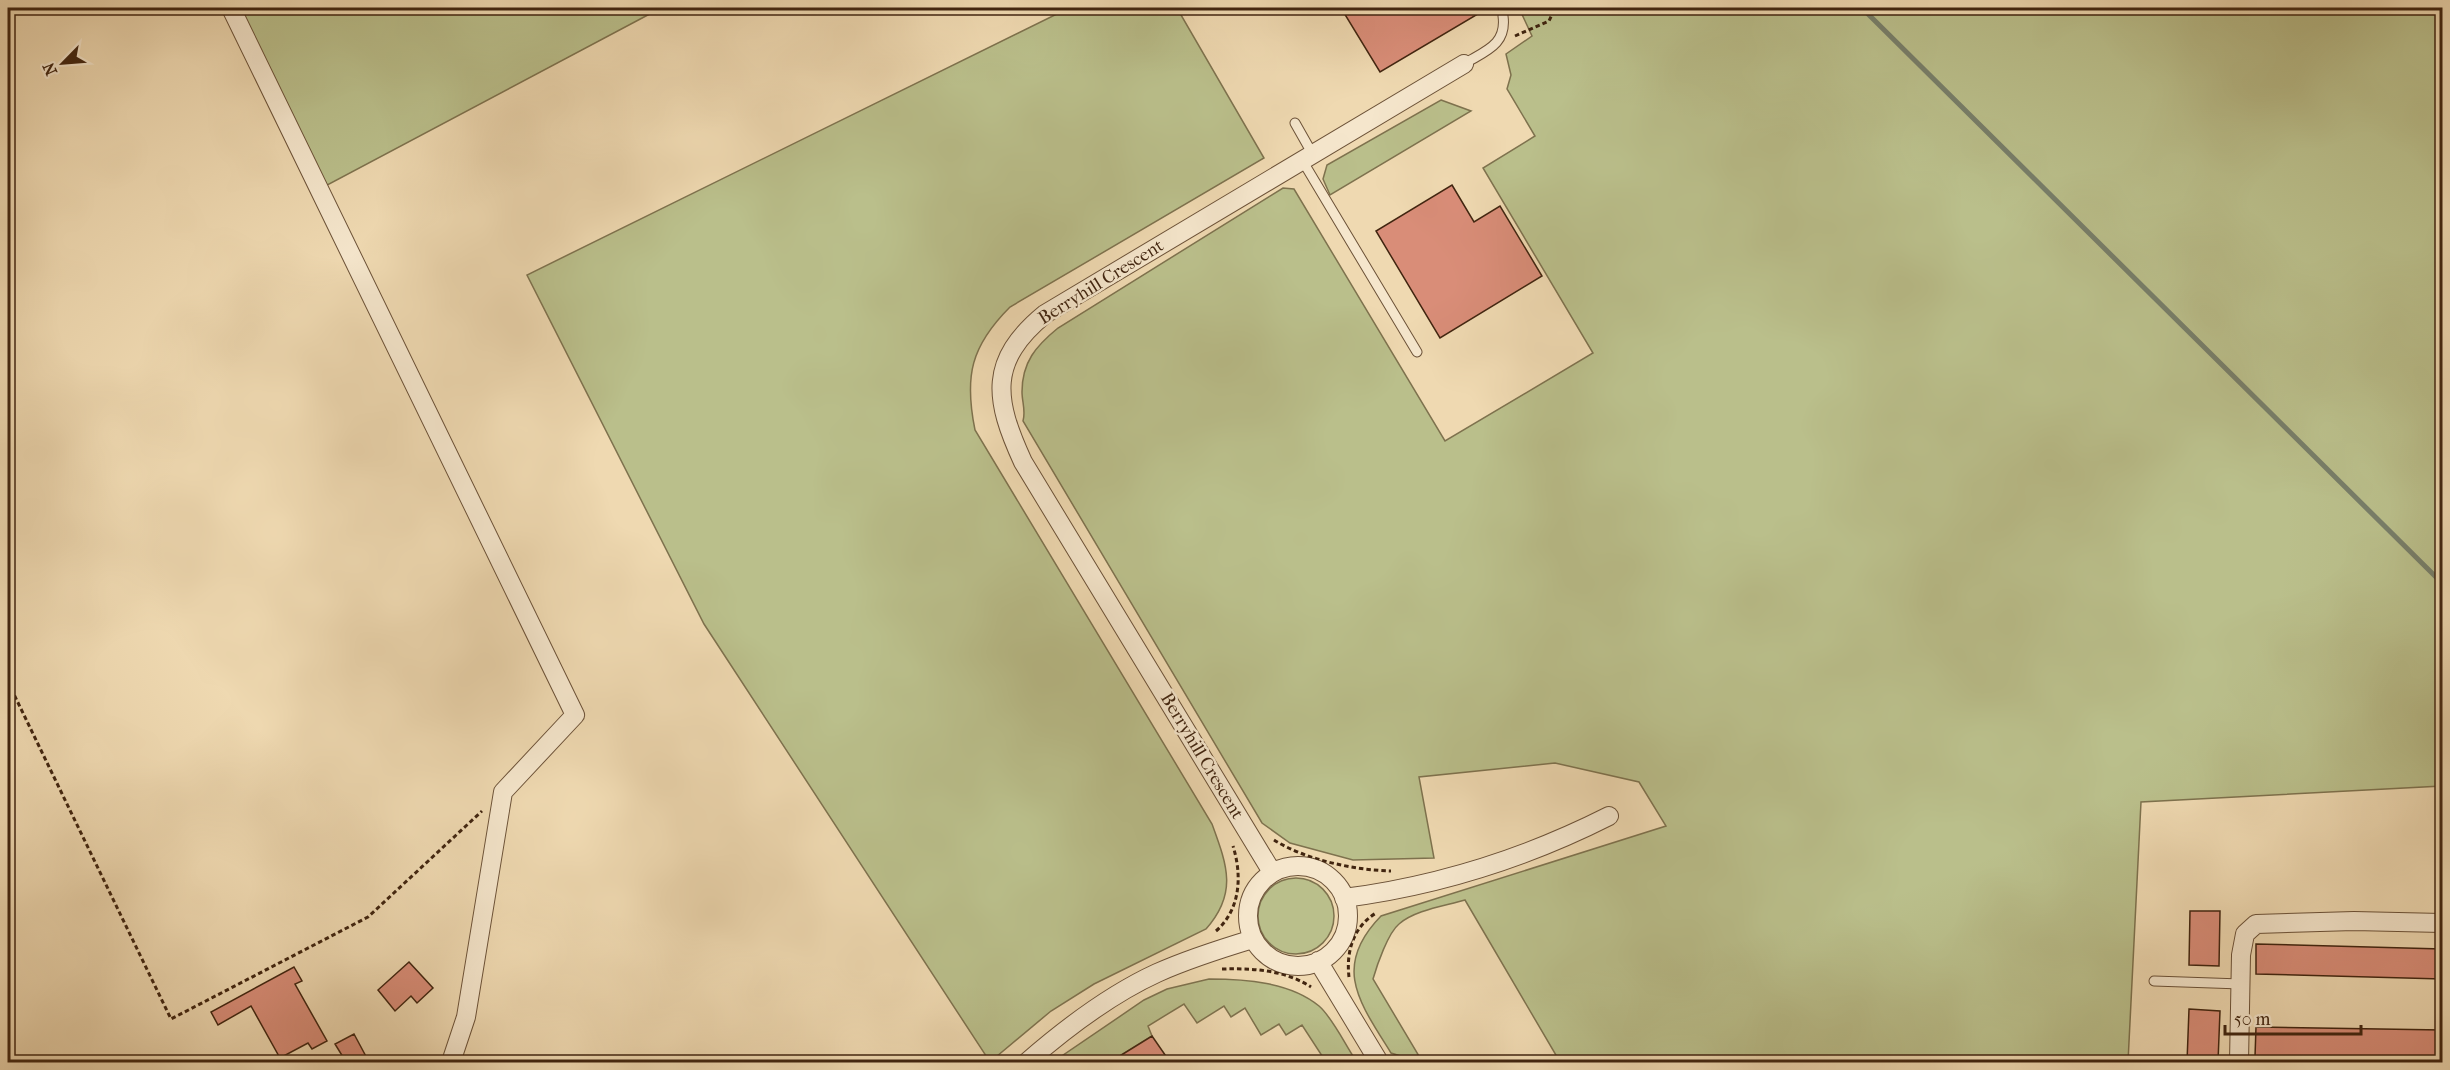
<svg xmlns="http://www.w3.org/2000/svg" width="2450" height="1070" font-family="'IM FELL French Canon',serif">
	<style>
		.green { fill: #babf8b; stroke: #7e724e; stroke-width: 1.5 }
		.lines { fill: none; stroke-linecap: round; stroke-linejoin: round }
		.stream { stroke: #787f6a; stroke-width: 5 }
		.building { fill: #d98d78; stroke: #412510; stroke-width: 1.5 }
		.lane-casing { stroke: #6c5238; stroke-width: 11 }
		.street-casing { stroke: #6c5238; stroke-width: 20 }
		.path { stroke: #412510; stroke-width: 3; stroke-dasharray: 4.5 3; stroke-linecap: butt }
		.lane { stroke: #f5e6cc; stroke-width: 9 }
		.street { stroke: #f5e6cc; stroke-width: 18 }
		.labels { text-anchor: middle; dominant-baseline: central; stroke-width: 5; stroke-linejoin: round; paint-order: stroke }
		.street-label { font-size: 18px; fill: #412510; stroke: #f5e6cc }
	</style>
	<rect width="100%" height="100%" fill="#efd9b1"/>
	<filter id="stains"><feTurbulence type="fractalNoise" baseFrequency=".00333" numOctaves="4"/><feColorMatrix values="0 0 0 0 .2 0 0 0 0 .09 0 0 0 0 .02 0 0 0 .5 -.17"/></filter>
	<radialGradient id="worn" r=".72"><stop offset=".6" stop-color="#630" stop-opacity="0"/><stop offset="1" stop-color="#630" stop-opacity=".3"/></radialGradient>
	<!-- green -->
	<path class="green" d="M225,8h436l-345,183z
		M1069,8h108l87,150 -254,149c-39,39 -46,69 -35,123l237,394c15,41 26,69 -6,105l-112,55 -43,27 -61,51 -286,-438 -177,-349z
		M1519,8h923v778l-301,16 -13,260h-568l-95,-162c-20,6 -50,10 -66,24 -11,9 -22,41 -26,55l46,77 -9,3 -19,-6c-31,-50 -60,-86 -10,-137l285,-90 -27,-44 -84,-19 -136,14 15,81 -81,2 -63,-17 -28,-20 -239,-402c3,-10 -1,-19 -1,-29 0,-30 14,-46 36,-64l225,-140 11,1 151,252 148,-88 -110,-185 52,-32 -28,-47 4,-14 -5,-21 26,-18z
		M1441,100l30,11 -141,84 -7,-16 4,-14z
		M1258 916a38 38 0 1 1 76 0a38 38 0 1 1-76 0Z
		M1209,979c36,0 81,3 110,27 12,10 25,36 34,50l2,6h-29l-24,-37 -16,10 -7,-11 -18,11 -16,-27 -14,9 -7,-11 -27,17 -13,-19 -36,22 4,10 -42,26h-57l91,-62 23,-11z"/>
	<g class="lines">
		<!-- stream -->
		<path class="stream" d="M1862,8l580,575"/>
	</g>
	<!-- building -->
	<path class="building" d="M1341,8h147l-108,64z
		M1452,185l22,37 26,-16 42,70 -102,62 -64,-107z
		M2190,911h30l-1,55 -30,-1z
		M2256,944l186,5v30l-186,-5z
		M409,962l24,26 -16,15 -6,-7 -16,15 -17,-21z
		M294,967l8,14 -7,3 32,57 -15,8 -4,-6 -28,15 -29,-52 -33,19 -7,-13z
		M2189,1009l31,2 -2,51h-31z
		M2256,1027l186,3v30l-187,-3z
		M354,1034l15,28h-23l-11,-18z
		M1152,1036l18,26h-60z"/>
	<g class="lines">
		<defs>
			<path id="lane" d="M1464,64c21,-13 43,-19 39,-48
				M1295,123l17,30
				M1302,160l115,192
				M2154,981l87,3"/>
			<path id="street" d="M231,8l344,707 -72,77 -37,225 -15,45
				M1248 916a50 50 0 1 1 100 0a50 50 0 1 1-100 0Z
				M1272,872l-249,-410c-29,-63 -35,-101 22,-148l419,-250
				M1344,898c93,-12 182,-40 265,-82
				M1318,961l61,101
				M1027,1062c39,-34 82,-67 130,-89 31,-14 63,-24 96,-34
				M2239,1062l2,-107 4,-21 11,-10 98,-3 88,2"/>
		</defs>
		<!-- lane casing -->
		<use href="#lane" class="lane-casing"/>
		<!-- street casing -->
		<use href="#street" class="street-casing"/>
		<!-- path -->
		<path class="path" d="M1515,36l34,-15 6,-13
			M8,682l163,337 197,-102 114,-106
			M1274,840c32,20 80,30 117,31
			M1216,931c25,-22 26,-56 17,-85
			M1222,969c30,-1 63,1 89,18
			M1349,977c-3,-25 4,-50 27,-64"/>
		<!-- lane -->
		<use href="#lane" class="lane"/>
		<!-- street -->
		<use href="#street" class="street"/>
	</g>
	<g class="labels">
		<!-- street labels -->
		<g class="street-label">
			<text transform="translate(1101 282) rotate(-32)">Berryhill Crescent</text>
			<text transform="translate(1202 756) rotate(59)">Berryhill Crescent</text>
		</g>
	</g>
	<!-- margin -->
	<rect width="2450" height="1070" fill="none" stroke="#efd9b1" stroke-width="30"/>
	<rect x="9" y="9" width="2432" height="1052" fill="none" stroke="#412510" stroke-width="3"/>
	<rect x="15" y="15" width="2420" height="1040" fill="none" stroke="#412510" stroke-width="1.5"/>
	<!-- north arrow -->
	<g transform="translate(63 63) rotate(245)" stroke="#f5e6cc" stroke-width="4.5" paint-order="stroke">
	<path d="M0-4.5L10 22L0 15L-10 22Z" fill="#412510"/>
	<text y="-9" font-size="16" font-weight="bold" text-anchor="middle" fill="#412510">N</text>
	</g>
	<!-- scale -->
	<path d="M2225 1025v9h136v-9" fill="none" stroke="#412510" stroke-width="3"/>
	<text x="2234" y="1025" font-size="18" fill="#412510" stroke="#f5e6cc" stroke-width="4.5" paint-order="stroke">50 m</text>
	<rect width="100%" height="100%" filter="url(#stains)"/>
	<rect width="100%" height="100%" fill="url(#worn)"/>
</svg>
